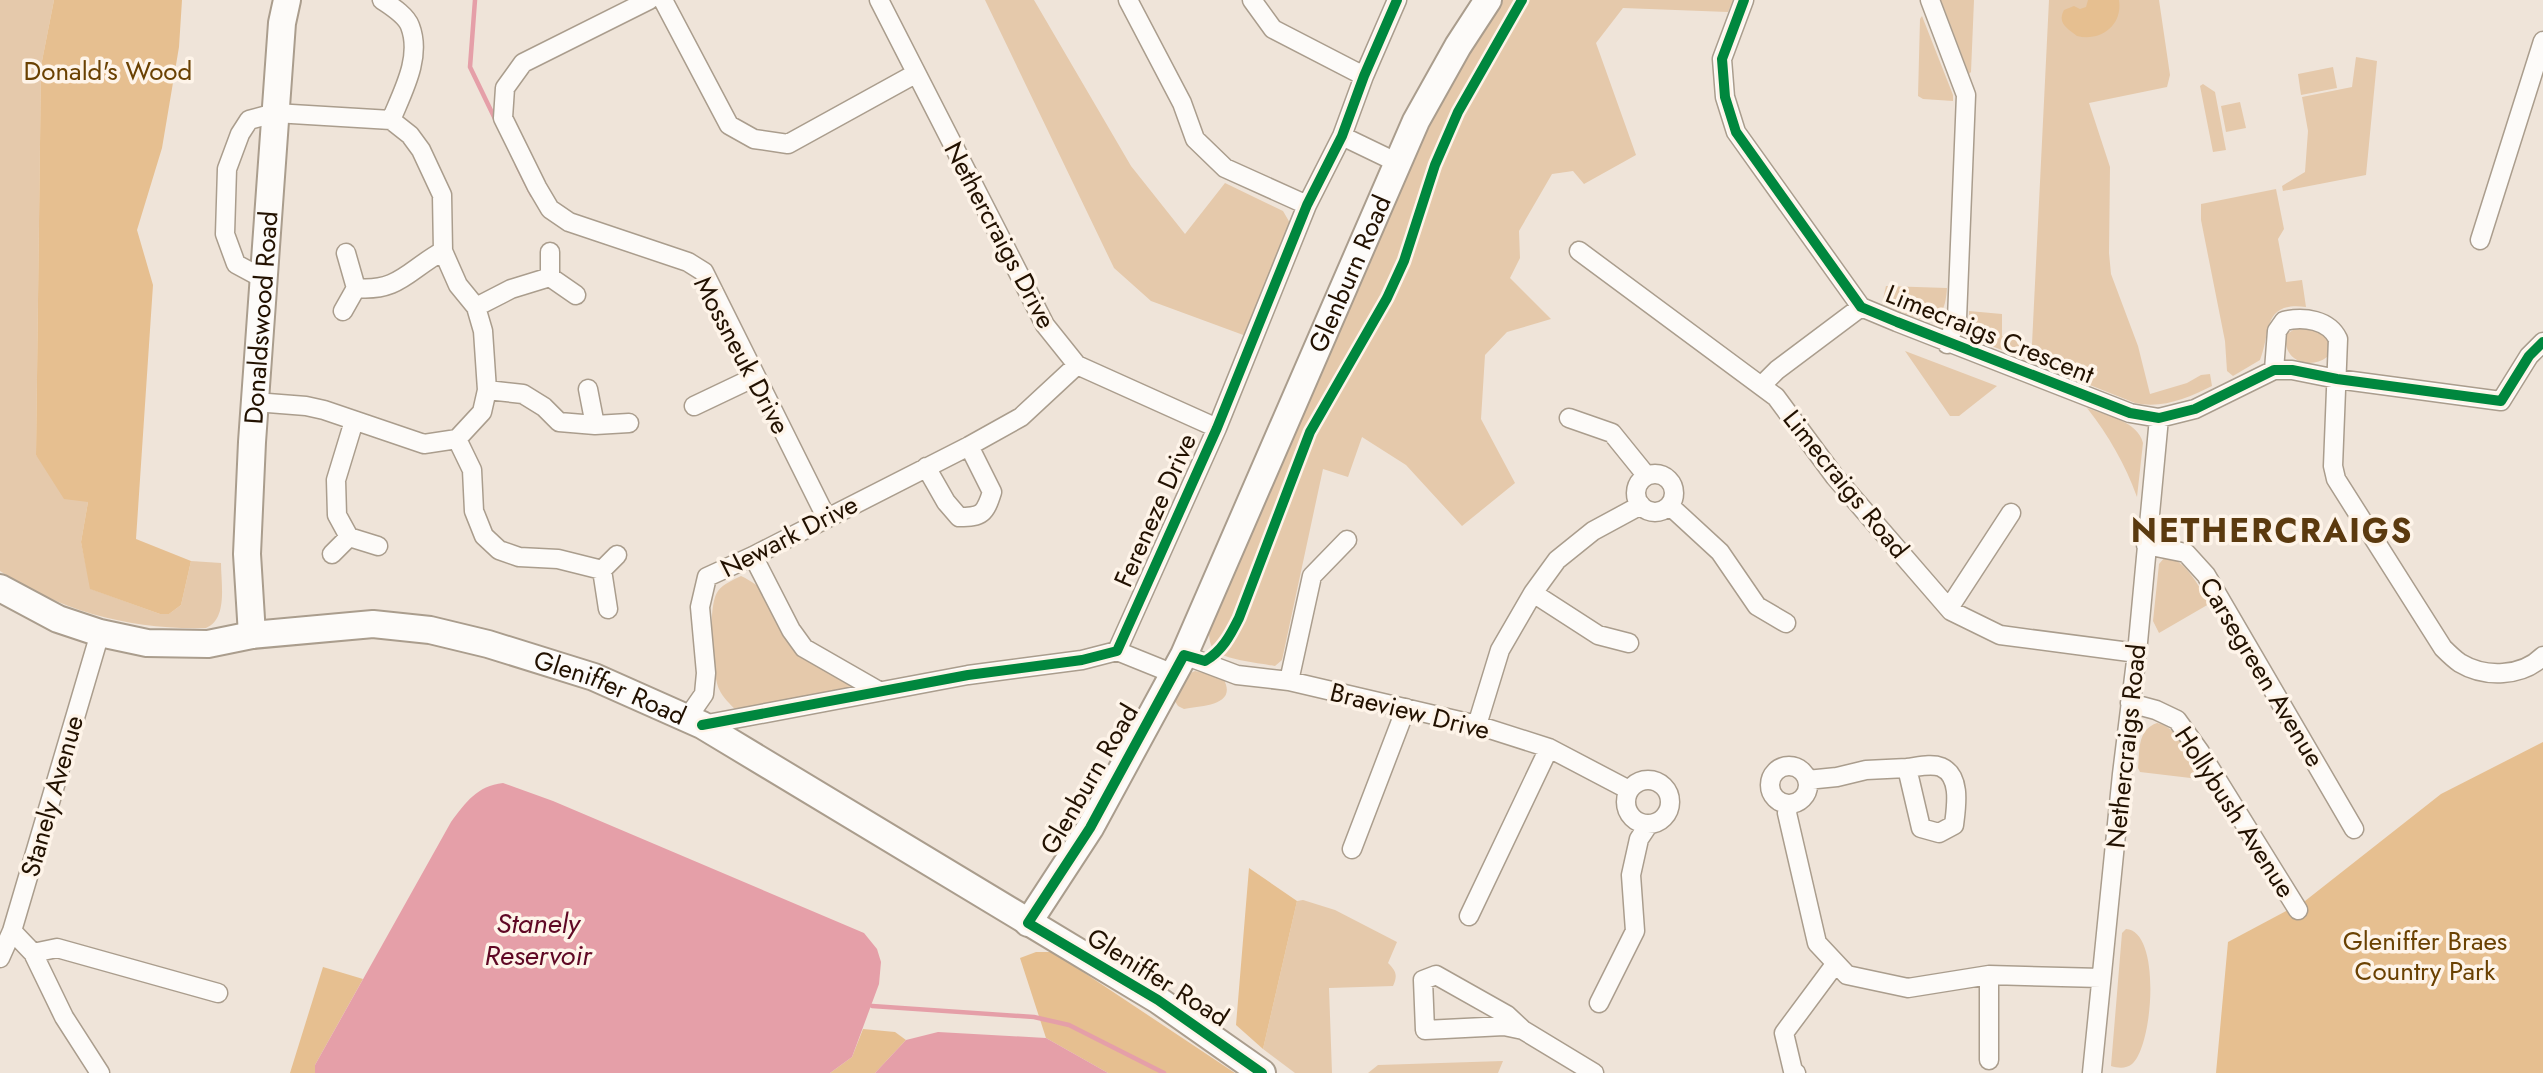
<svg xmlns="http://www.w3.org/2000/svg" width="2543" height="1073" font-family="Jost,sans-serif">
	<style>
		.green { fill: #e5c9ab }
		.forest { fill: #e6bf90 }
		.water { fill: #e59fa8 }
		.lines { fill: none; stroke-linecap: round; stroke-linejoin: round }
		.stream { stroke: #e59fa8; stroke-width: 4.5 }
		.street-casing { stroke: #aa9d8d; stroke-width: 21 }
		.secondary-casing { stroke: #aa9d8d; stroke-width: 30 }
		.street { stroke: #fdfbf9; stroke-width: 18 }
		.secondary { stroke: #fdfbf9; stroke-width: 26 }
		.cycleway-casing { stroke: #fef4e9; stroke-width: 15 }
		.cycleway { stroke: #00873e; stroke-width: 10 }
		.labels { text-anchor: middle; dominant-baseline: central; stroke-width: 7; stroke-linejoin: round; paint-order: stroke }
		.park-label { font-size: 26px; fill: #6a4102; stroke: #fef4e9 }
		.street-label { font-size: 26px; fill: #210; stroke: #fef4e9 }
		.water-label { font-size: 28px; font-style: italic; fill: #5f0824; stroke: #fef4e9 }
		.district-label { font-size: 33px; font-weight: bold; letter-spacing: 2px; fill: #5b3a0f; stroke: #fef4e9 }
	</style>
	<rect width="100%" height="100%" fill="#efe4d9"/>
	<!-- green -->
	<path class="green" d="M0,0h54l-13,66 -5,389 52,47 -7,40 10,47 69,25h9l12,-9 10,-44 30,2c0,21 7,56 -15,65 -74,2 -144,-16 -206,-57z
		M985,0h49l97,166 54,68 40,-51 58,28 7,12 -44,113 -95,-35 -37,-33z
		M1498,0h235l-5,12 -105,-4 -27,35 40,112 -52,29 -11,-13 -21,3 -33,57 1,27 -10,20 41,41 -44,13 -22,23 -4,64 34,64 -53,43 -56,-61 -44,-28 -14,40 -25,-8 -41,191 -7,6c-15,-3 -50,-6 -61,-16 -5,-6 -5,-15 -5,-22l208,-485z
		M1941,0h33l-3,72 -2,2z
		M2049,0h110l11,75 -3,12 -78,16 21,64 -1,86 2,21 27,72 12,48 37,-11 14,-8 9,-1 2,12c-24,12 -50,23 -77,17l-156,-62 -10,-11v-19l33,3v22l30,8z
		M1922,16l31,79v6l-30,-2 -5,-3 2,-77z
		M2356,57l21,4 -11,114 -83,16 -1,-5 23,-14 3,-41 -6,-34 50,-10z
		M2333,67l4,21 -36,7 -3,-21z
		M2203,84l12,8 11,58 -13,2 -13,-66z
		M2240,102l6,26 -20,4 -5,-26z
		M2276,189l8,40 -6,10 8,43 16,-2 4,27c-44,-6 -35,26 -46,53l-27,16 -6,-5 -2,-30 -24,-121v-16z
		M1886,286l61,2c-3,50 -31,29 -62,17l-3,-2z
		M2298,327l26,6 6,7 -3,17c-18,14 -47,2 -40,-23z
		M1905,351l92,35 -38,30h-9z
		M2087,408c18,7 51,13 56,35l-6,54c-12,-33 -28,-61 -50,-89z
		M2165,557c20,1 35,31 44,47l-50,29 -6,-12 6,-57z
		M741,576c38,18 25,37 46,65 17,21 45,33 67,47l-117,23c-7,-7 -14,-13 -18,-22 -7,-16 -12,-84 -1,-98 5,-7 15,-11 23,-15z
		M1195,671l28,7c16,28 -22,28 -39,31l-6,-3 -5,-8 13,-23z
		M2157,723c20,3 33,35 44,51l-2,5 -59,-7 -2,-4c2,-18 -1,-38 19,-45z
		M1303,900l32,10 62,32 -9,21c8,8 10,12 5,23l-64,2 3,85h-37l-32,-24 34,-148z
		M2126,929c36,2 27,118 6,135 -6,5 -14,4 -21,2l11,-133z
		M1503,1061l-5,12h-130l10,-8z"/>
	<!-- forest -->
	<path class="forest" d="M54,0h128l-3,47 -17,101 -25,82 16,55 -17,254 55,22 -10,44 -12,9h-9l-70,-25 -9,-47 7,-40 -24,-3 -28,-44 5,-389z
		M2088,0h31c4,26 -19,42 -42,36 -10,-8 -20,-13 -13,-26l10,-4 6,3 6,-2z
		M2543,742v331h-327l12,-131 77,-41 136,-107z
		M1249,868l48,33 -34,148 -27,-24z
		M1036,952h17l182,121h-127l-62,-35 -26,-80z
		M323,967l40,12 -48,86v8h-25z
		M863,1029l32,3 11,8 -31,33h-45l22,-16z"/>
	<!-- water -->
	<path class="water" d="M503,783l50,18 311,132 13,16 4,13 -2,22 -27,73 -22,16h-515v-8l136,-243c15,-20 26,-36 52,-39z
		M938,1032l108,6 62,35h-233l31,-33z"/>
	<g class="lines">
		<!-- stream -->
		<path class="stream" d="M475,0l-5,67 27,56
			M517,165l15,30
			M872,1006l162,11 35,8 95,48"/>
		<defs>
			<path id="street" d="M382,0c9,6 24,15 28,26 12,31 -7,65 -19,94
				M649,0l-126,63 -18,25 -2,30 34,69 13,22 19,13 119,40 16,10 122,245
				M663,0l66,125 25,14 34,5 127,-70
				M879,0l166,325 32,40 140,63
				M1128,0l54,103 13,36 30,29 82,37
				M1252,0l21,29 91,47
				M1744,0l-22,59 3,38 11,35 125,175 36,15 233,91 29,5 36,-9 79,-39h18l45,9 164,22 28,-45 14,-14
				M1930,0l36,95 -9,224 -10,25
				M1342,136l54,26
				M2480,240l63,-199
				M1579,251l197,146 59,80 116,134 49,24 137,18
				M550,277v-25
				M356,288c43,4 52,-18 87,-37
				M476,307l35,-18 39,-12 26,18
				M343,311l13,-23 -10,-35
				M2274,370l3,-39 7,-10c20,-5 45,-1 54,18l-5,127 3,13 107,169c5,5 11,11 17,15 25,15 62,14 83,-7
				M1761,386l16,-16 84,-63
				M588,389l7,36
				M487,390l36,4 21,13 15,15 36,3 34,-2
				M255,402l51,4 18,4 100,34 33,-5 25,-27 5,-22 -4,-59 -7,-24 -18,-22 -15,-34 -1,-56 -21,-45 -11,-15 -19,-15 -116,-7 -26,7 -9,14 -13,35 -2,65 11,30 28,15
				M694,406l61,-29
				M1569,418l43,15 34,42
				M354,421l-18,59 1,35 12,22 29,9
				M457,439l15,31 2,41 10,25 15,14 20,7 39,2 44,11 6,39
				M926,467l20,35 13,15c23,0 26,-3 33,-25l-23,-46
				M1636 493a19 19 0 1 1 38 0a19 19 0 1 1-38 0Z
				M1670,506l50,46 37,54 29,17
				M2146,545l40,8 20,22 148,254
				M332,554l17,-17
				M753,556l38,74 13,18 75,43
				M602,570l15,-15
				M1533,593l24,-33 36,-29 48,-26
				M1949,608l62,-95
				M1117,651l57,23
				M1184,655l53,20 52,6 188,44 72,23 80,42
				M1289,681l23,-105 35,-36
				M2130,703l26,7 21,10 23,32 98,158
				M688,717l16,-23 2,-21 -6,-66 7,-30 46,-21 216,-110 52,-29 56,-52
				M702,725l266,-50 114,-15 35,-9 100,-223 90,-223 35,-69 22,-60 33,-76
				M1477,725l23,-75 33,-57 65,42 31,8
				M1770 785a19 19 0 1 1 38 0a19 19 0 1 1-38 0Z
				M1807,780l30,-3 29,-7 41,-2 14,60 18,5 15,-8c2,-17 8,-49 -13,-58 -10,-4 -24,0 -34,1
				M1626 802a22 22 0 1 1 44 0a22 22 0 1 1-44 0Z
				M1789,804l-2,9 30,130 30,32 61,13 81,-13 112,3
				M1352,849l54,-141
				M1469,916l80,-168
				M12,931l21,22 31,64 36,56
				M33,953l24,-5 161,45
				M0,958l12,-27 88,-298
				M1989,975v85
				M1599,1003l36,-72 -4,-56 8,-36 10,-15
				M1523,1030l-19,-4 -79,4 -2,-50 13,-5 71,40 16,15 71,43
				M1796,1073l-3,-2 -9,-38 52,-70
				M2092,1073l30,-299 15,-121 22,-235"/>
			<g id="secondary">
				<path id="s1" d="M0,588l58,31 42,14 47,10 61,1 44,-9 121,-11 57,6 58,14 106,33 108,48 456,275 104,73"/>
				<path id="s2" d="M252,635l-5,-81 5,-112 30,-419 5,-23"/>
				<path id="s3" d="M1028,923l62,-95 94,-173 232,-534 42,-75 30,-46"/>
			</g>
		</defs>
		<!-- street casing -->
		<use href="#street" class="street-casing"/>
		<!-- secondary casing -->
		<use href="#secondary" class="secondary-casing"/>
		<!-- street -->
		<use href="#street" class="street"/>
		<!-- secondary -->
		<use href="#secondary" class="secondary"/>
		<defs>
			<path id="cycleway" d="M1744,0l-22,59 3,38 11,35 125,175 36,15 233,91 29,5 36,-9 79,-39h18l45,9 164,22 28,-45 14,-14
				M702,725l266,-50 114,-15 35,-9 100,-223 90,-223 35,-69 22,-60 33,-76
				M1262,1073l-104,-73 -130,-77 62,-95 94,-173 21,6c17,-10 25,-25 34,-43l71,-186 77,-134 17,-37 31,-96 23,-53 64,-112"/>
		</defs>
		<!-- cycleway casing -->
		<use href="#cycleway" class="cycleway-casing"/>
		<!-- cycleway -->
		<use href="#cycleway" class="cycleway"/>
	</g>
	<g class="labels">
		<!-- park labels -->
		<g class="park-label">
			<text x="108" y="71">Donald's Wood</text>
			<text x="2425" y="941">Gleniffer Braes<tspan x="2425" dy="30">Country Park</tspan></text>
		</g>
		<!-- street labels -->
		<g class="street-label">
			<text transform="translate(1000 235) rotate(62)">Nethercraigs Drive</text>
			<text stroke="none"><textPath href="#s3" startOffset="726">Glenburn Road</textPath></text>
			<text stroke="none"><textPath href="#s2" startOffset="318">Donaldswood Road</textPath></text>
			<text transform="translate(1990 334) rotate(22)">Limecraigs Crescent</text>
			<text transform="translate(742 355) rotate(62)">Mossneuk Drive</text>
			<text transform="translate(1846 484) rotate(51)">Limecraigs Road</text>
			<text transform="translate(1155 510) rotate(-66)">Fereneze Drive</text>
			<text transform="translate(789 536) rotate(-27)">Newark Drive</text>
			<text transform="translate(2262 672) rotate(59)">Carsegreen Avenue</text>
			<text stroke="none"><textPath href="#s1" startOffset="632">Gleniffer Road</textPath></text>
			<text transform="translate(1410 711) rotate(14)">Braeview Drive</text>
			<text transform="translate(2126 746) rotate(-84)">Nethercraigs Road</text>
			<text transform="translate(1089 779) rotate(-60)">Glenburn Road</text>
			<text transform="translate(52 796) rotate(-74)">Stanely Avenue</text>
			<text transform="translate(2235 812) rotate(57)">Hollybush Avenue</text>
			<text transform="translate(1158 977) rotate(32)">Gleniffer Road</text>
		</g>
		<!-- water labels -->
		<g class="water-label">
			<text x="538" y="923">Stanely<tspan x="538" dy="32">Reservoir</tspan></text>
		</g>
		<!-- district labels -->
		<g class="district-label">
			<text x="2272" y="530">NETHERCRAIGS</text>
		</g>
	</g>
</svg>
